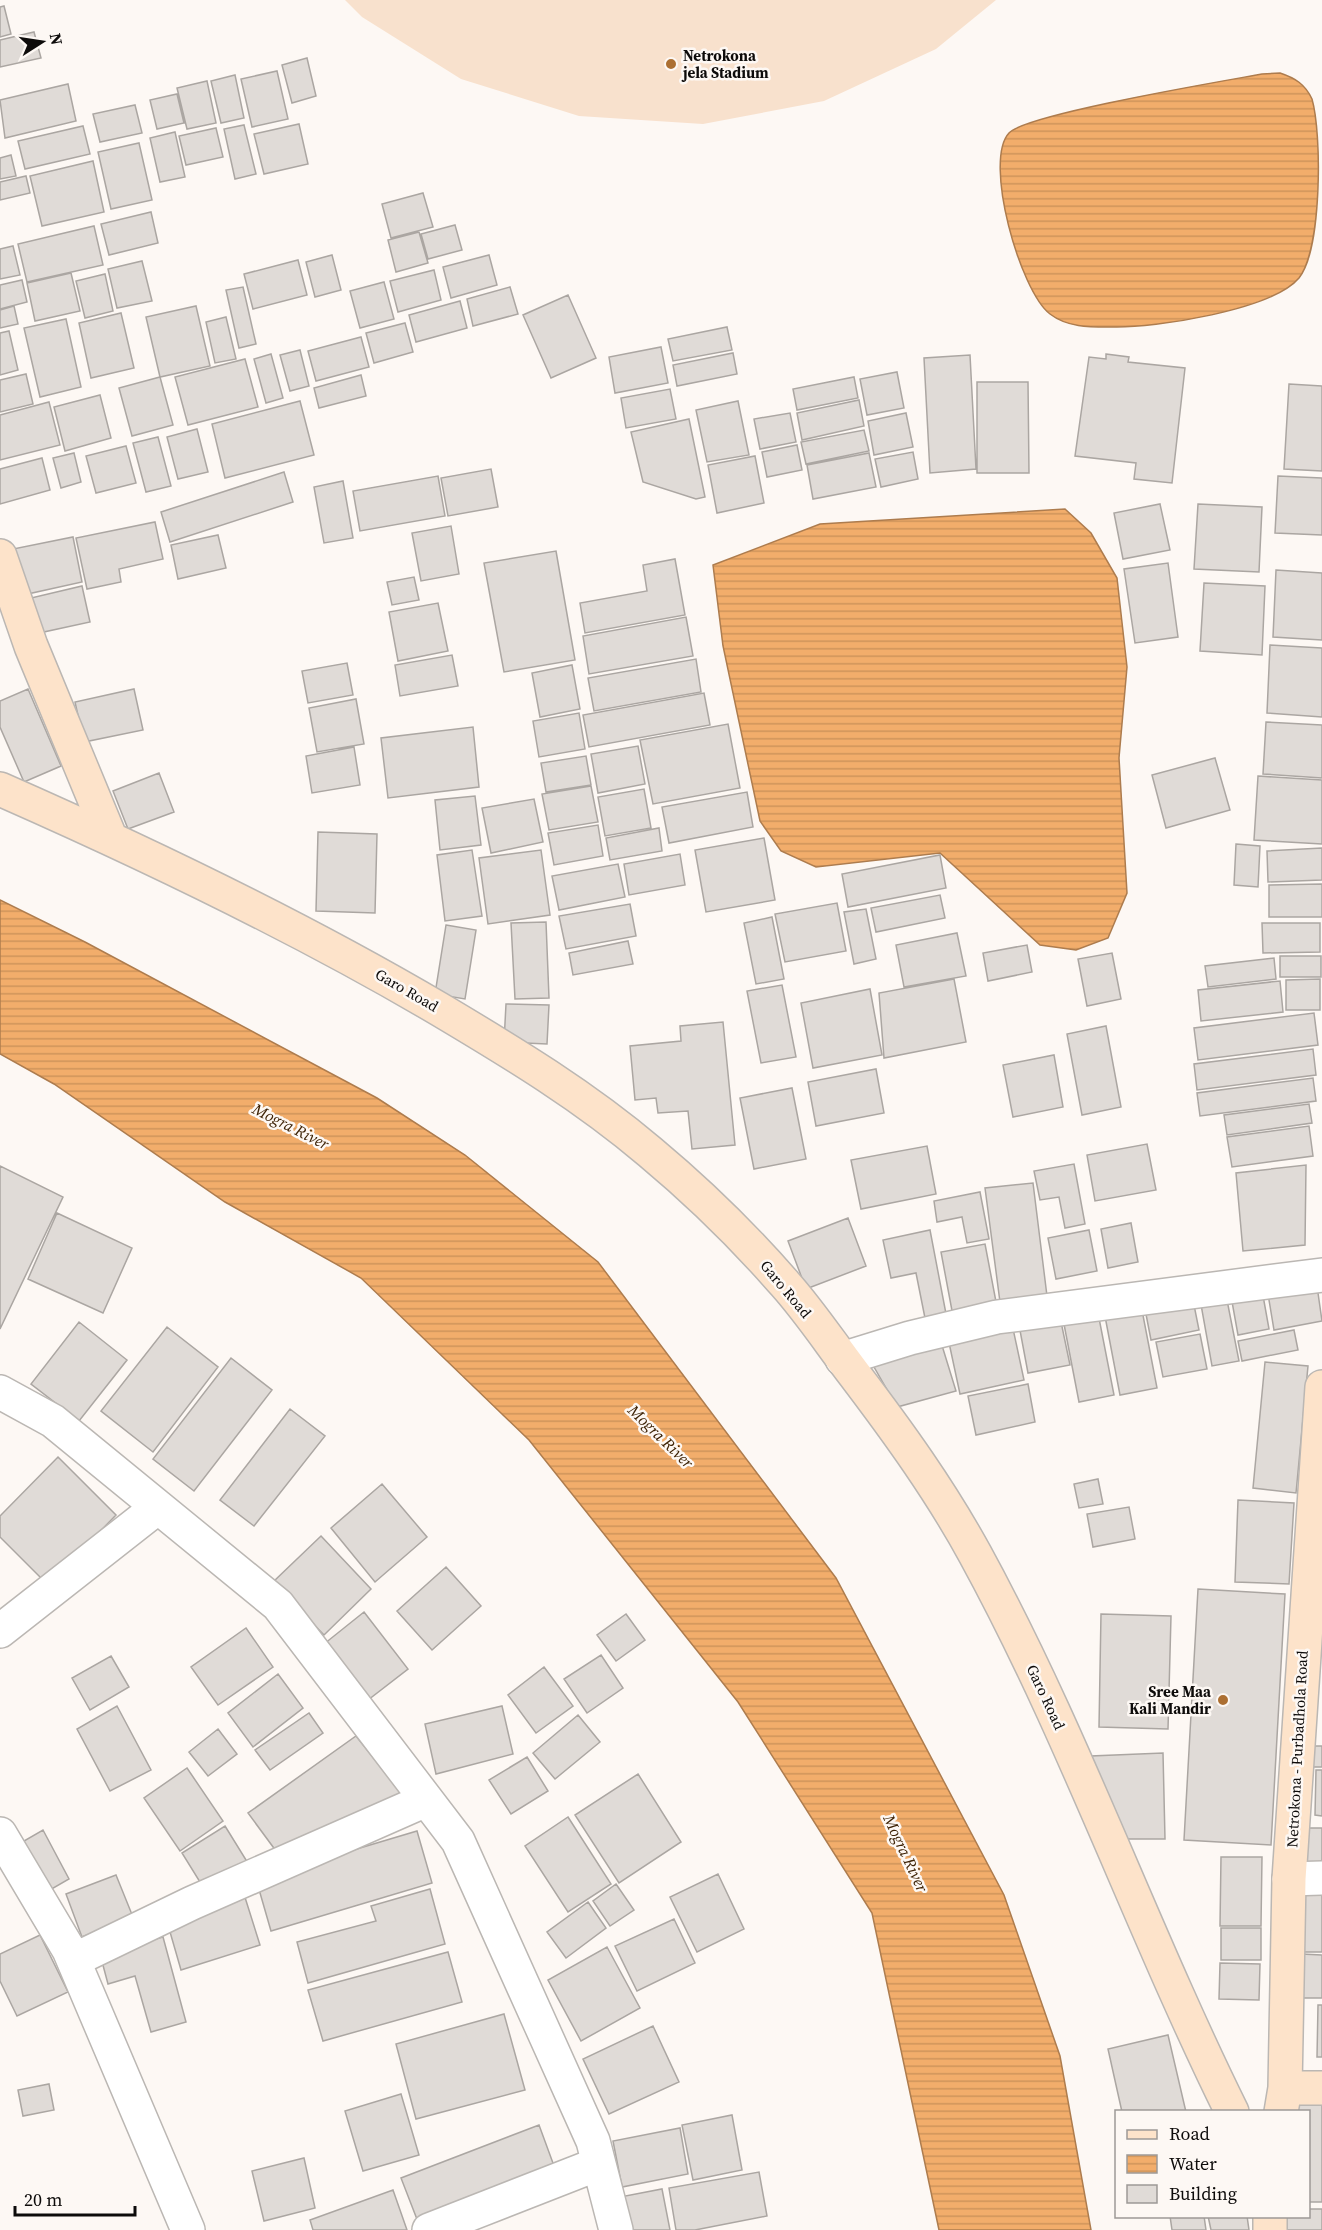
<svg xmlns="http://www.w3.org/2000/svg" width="1322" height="2230" font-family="'Source Serif 4',serif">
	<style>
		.garden { fill: #f8e1cd }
		.water { fill: url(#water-rules); stroke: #ad7c4e; stroke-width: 1.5 }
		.building { fill: #e0dbd7; stroke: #aba6a2; stroke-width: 1.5 }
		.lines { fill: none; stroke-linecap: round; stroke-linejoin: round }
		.street-casing { stroke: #bbb7b3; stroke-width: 36 }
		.secondary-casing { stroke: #bbb7b3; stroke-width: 36 }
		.street { stroke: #fff; stroke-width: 33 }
		.secondary { stroke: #fde3ca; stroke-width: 33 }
		.poi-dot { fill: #ac6f32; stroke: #fdf8f4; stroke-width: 2 }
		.labels { text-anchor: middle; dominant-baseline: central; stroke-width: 5; stroke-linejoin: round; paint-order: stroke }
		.poi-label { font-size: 15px; font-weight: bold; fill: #0d0b0a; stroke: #fdf8f4; text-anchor: start }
		.street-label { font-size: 15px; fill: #0d0b0a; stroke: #fdf8f4 }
		.water-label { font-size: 16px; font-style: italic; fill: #3e2306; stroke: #fdf8f4 }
	</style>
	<defs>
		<pattern id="water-rules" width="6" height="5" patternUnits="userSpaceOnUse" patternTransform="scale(1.5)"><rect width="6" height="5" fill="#f2ad6b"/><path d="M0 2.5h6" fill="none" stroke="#ce945b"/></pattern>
	</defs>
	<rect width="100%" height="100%" fill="#fdf8f4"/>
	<!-- garden -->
	<path class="garden" d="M345,0h651l-60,49 -112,52 -121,23 -124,-8 -118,-37 -99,-62z"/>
	<!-- water -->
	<path class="water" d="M1280,73c15,5 25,11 32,26 10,35 10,150 -13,179 -27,32 -144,50 -186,49 -21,0 -45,1 -63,-13 -30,-23 -67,-153 -41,-181 17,-19 215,-52 253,-59z
		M1065,509l26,24 26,45 10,89 -8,91 8,135 -19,45 -32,12 -36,-5 -100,-92 -124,14 -35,-16 -21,-30 -37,-175 -10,-81 107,-41z
		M0,900l85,42 292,156 88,57 133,107 238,316 168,317 56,161 31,174h-152l-67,-317 -134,-211 -209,-262 -168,-162 -136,-76 -171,-118 -54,-30z"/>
	<!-- building -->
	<path class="building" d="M4,6l7,28 -11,3v-30z
		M34,32l7,26 -41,9v-27z
		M307,58l9,38 -24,7 -10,-38z
		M277,71l11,48 -36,8 -11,-48z
		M235,75l9,43 -23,5 -10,-42z
		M207,81l9,42 -29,6 -10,-41z
		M68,84l8,37 -71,17 -5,-38z
		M177,94l7,29 -27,6 -7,-29z
		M135,105l7,28 -42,9 -7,-28z
		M299,124l9,40 -44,10 -10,-40z
		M244,125l12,49 -21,5 -11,-50z
		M83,126l7,28 -65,15 -7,-28z
		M216,128l7,29 -37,8 -7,-29z
		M175,132l10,45 -25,5 -10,-44z
		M139,143l13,57 -41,9 -13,-57z
		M11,155l5,21 -16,3v-21z
		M93,161l11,51 -62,14 -12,-50z
		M26,176l4,17 -30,7v-18z
		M423,193l10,34 -42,11 -9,-34z
		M151,212l7,31 -49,12 -8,-31z
		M455,225l7,25 -34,9 -7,-25z
		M94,226l9,39 -76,17 -9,-38z
		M419,232l9,31 -32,9 -8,-32z
		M13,246l7,29 -20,4v-30z
		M332,255l9,35 -26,7 -9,-35z
		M489,255l8,30 -46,13 -8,-31z
		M298,260l9,35 -54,14 -9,-35z
		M142,261l10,40 -35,7 -9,-39z
		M434,270l7,30 -43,12 -8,-31z
		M71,273l9,38 -45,10 -8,-38z
		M105,274l8,37 -28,7 -9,-37z
		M22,280l5,22 -27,7v-24z
		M384,282l10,37 -34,9 -10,-37z
		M243,287l13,57 -17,4 -13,-58z
		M510,287l8,27 -45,12 -6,-27z
		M568,295l28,63 -45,20 -28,-63z
		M460,301l7,27 -51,14 -7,-27z
		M14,306l4,18 -18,4v-18z
		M196,306l14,60 -50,11 -14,-60z
		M121,313l13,55 -43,10 -12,-55z
		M226,317l10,42 -21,4 -9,-41z
		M66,319l15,68 -41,10 -16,-69z
		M405,323l8,29 -39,11 -8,-30z
		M727,327l5,23 -59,11 -5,-22z
		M9,331l9,39 -18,5v-42z
		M361,337l8,30 -53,14 -8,-30z
		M661,347l7,36 -53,10 -6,-36z
		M300,350l9,36 -19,5 -10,-36z
		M733,353l4,21 -60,12 -4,-21z
		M271,354l12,44 -17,5 -12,-44z
		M1106,354l23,3 -1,5 57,6 -13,115 -38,-4 2,-16 -61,-7 14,-99 17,2z
		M970,355l6,114 -46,4 -6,-115z
		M245,359l13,48 -70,18 -13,-48z
		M897,372l7,36 -37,7 -7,-36z
		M26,374l7,30 -33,8v-32z
		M361,375l5,21 -47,12 -5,-20z
		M160,377l13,48 -41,11 -13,-48z
		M854,377l4,21 -61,12 -4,-21z
		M977,382h51l1,91h-52z
		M1289,384l33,2v85l-38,-2z
		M670,389l6,30 -50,9 -5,-30z
		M100,395l11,43 -46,13 -11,-44z
		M859,400l5,26 -62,14 -5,-27z
		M300,401l14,54 -89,23 -13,-54z
		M738,401l11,54 -42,7 -11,-52z
		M49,402l11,43 -60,15v-45z
		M790,413l6,29 -36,7 -6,-30z
		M906,413l7,34 -39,8 -6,-34z
		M689,419l16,78 -9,2 -53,-17 -12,-50z
		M197,429l11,43 -30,7 -11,-42z
		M864,430l5,21 -63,13 -5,-22z
		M158,437l13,49 -25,6 -13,-49z
		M797,445l5,25 -35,7 -5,-25z
		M126,446l10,37 -40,10 -10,-37z
		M913,452l5,27 -37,8 -6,-28z
		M74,453l7,29 -20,6 -8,-30z
		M869,453l7,34 -63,12 -6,-34z
		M755,456l9,47 -47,10 -9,-48z
		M42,458l8,32 -50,14v-35z
		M491,469l7,38 -50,9 -7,-38z
		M284,472l9,30 -123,40 -9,-30z
		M438,476l7,40 -85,15 -7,-40z
		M1278,476l44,2v57l-47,-2z
		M343,481l10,57 -29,5 -10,-56z
		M1160,504l10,46 -47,9 -9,-46z
		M1198,504l64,3 -3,65 -65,-3z
		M155,522l8,37 -44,10 2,13 -34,7 -11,-51z
		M451,526l8,48 -38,7 -9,-48z
		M218,535l8,33 -48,11 -7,-34z
		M73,537l9,45 -59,13 -10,-46z
		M556,551l19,109 -71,12 -20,-109z
		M675,559l10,56 -100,18 -5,-30 67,-12 -4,-26z
		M1168,563l10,74 -43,6 -11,-74z
		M1276,570l46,3v67l-49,-3z
		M414,577l5,23 -27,5 -5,-23z
		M1204,583l61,3 -3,69 -62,-4z
		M82,586l8,36 -51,11 -8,-35z
		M438,603l10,48 -50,10 -9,-49z
		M686,617l7,39 -104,18 -6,-38z
		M1270,645l52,3v69l-55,-4z
		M452,655l6,31 -58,10 -5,-31z
		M696,659l5,33 -107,19 -6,-33z
		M347,663l6,32 -45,8 -6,-32z
		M572,665l8,44 -40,8 -8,-44z
		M28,689l33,77 -37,16 -24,-55v-26z
		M134,689l9,41 -59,12 -9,-40z
		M704,693l6,32 -121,22 -6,-32z
		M356,699l8,45 -47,8 -8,-44z
		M579,713l6,36 -46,8 -6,-36z
		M1266,722l56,3v53l-59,-4z
		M728,724l12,64 -87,16 -13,-64z
		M473,727l6,60 -91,11 -7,-60z
		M638,746l7,38 -47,9 -7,-39z
		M354,747l6,38 -48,8 -6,-37z
		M586,756l5,29 -45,7 -5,-29z
		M1215,758l15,52 -64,18 -14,-53z
		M159,773l15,39 -46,17 -15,-38z
		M1258,776l64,4v64l-68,-4z
		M591,786l7,36 -49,8 -7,-36z
		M644,789l7,39 -46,8 -7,-39z
		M747,792l6,35 -84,16 -7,-36z
		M475,796l6,49 -41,5 -5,-50z
		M534,799l9,43 -52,11 -9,-45z
		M598,825l5,31 -49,9 -6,-32z
		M659,828l3,23 -52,9 -4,-22z
		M318,832l59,2 -2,79 -59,-2z
		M764,838l11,62 -69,12 -11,-62z
		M1236,844l24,2 -2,41 -24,-2z
		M1322,848v32l-54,2 -1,-31z
		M472,850l10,66 -37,5 -8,-66z
		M541,850l9,65 -62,9 -9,-66z
		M680,854l5,31 -56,10 -5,-31z
		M940,855l6,33 -98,19 -6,-33z
		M618,864l7,33 -66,13 -7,-34z
		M1322,884v33h-53v-32z
		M940,895l5,23 -69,14 -5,-24z
		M837,903l9,48 -61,11 -10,-48z
		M630,904l6,32 -70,13 -7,-33z
		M866,909l10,50 -22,5 -10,-52z
		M772,917l12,62 -28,5 -12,-61z
		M546,922l3,76 -34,1 -4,-76z
		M1262,923h58v29l-57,1z
		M446,925l30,5 -11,69 -30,-5z
		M957,933l9,43 -62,11 -8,-42z
		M628,941l5,23 -60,11 -4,-22z
		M1027,945l5,27 -44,9 -5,-28z
		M1112,953l9,46 -34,7 -9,-47z
		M1280,956h41v21h-41z
		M1274,958l2,21 -68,8 -3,-21z
		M954,979l12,63 -82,16 -5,-65z
		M1320,979v31h-34v-30z
		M1280,981l3,31 -82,9 -3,-31z
		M782,985l14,72 -35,6 -14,-72z
		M870,989l12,66 -69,13 -12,-65z
		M506,1004l43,1 -2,39 -43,-2z
		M1314,1013l4,32 -120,15 -4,-32z
		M723,1022l12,123 -43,4 -4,-38 -30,2 -2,-15 -21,2 -5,-54 51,-5 -1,-15z
		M1106,1026l15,81 -39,8 -15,-81z
		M1313,1049l3,26 -119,15 -3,-26z
		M1054,1055l9,52 -50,10 -10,-52z
		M876,1069l8,44 -68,13 -8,-44z
		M1313,1078l3,23 -116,15 -3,-23z
		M792,1088l14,71 -52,10 -14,-71z
		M1309,1104l3,19 -85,12 -3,-20z
		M1309,1126l4,30 -81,11 -5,-30z
		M1147,1144l9,46 -61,11 -8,-46z
		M927,1146l9,48 -75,15 -10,-49z
		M1074,1164l11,60 -20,4 -6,-31 -19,3 -6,-29z
		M1306,1165l-1,80 -62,6 -7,-78z
		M0,1166l63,31 -63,132z
		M1033,1183l14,113 -47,6 -15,-114z
		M980,1192l9,47 -22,4 -5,-26 -25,5 -3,-21z
		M57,1213l75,35 -29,65 -75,-34z
		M848,1218l18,48 -60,23 -18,-48z
		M1131,1223l7,39 -30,6 -7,-39z
		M930,1230l17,89 -21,4 -10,-50 -25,5 -8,-38z
		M1089,1230l8,41 -41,8 -8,-41z
		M985,1244l12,63 -44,9 -12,-64z
		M1316,1279l6,42 -48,9 -7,-42z
		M1262,1290l7,39 -31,6 -7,-39z
		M1226,1295l13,66 -27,5 -12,-67z
		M1193,1300l6,30 -48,10 -6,-31z
		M1141,1305l16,83 -37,7 -16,-84z
		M1098,1313l16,82 -35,7 -16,-83z
		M1060,1317l10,48 -42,8 -9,-48z
		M79,1322l48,38 -48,61 -48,-37z
		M1012,1324l12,56 -64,14 -12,-56z
		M167,1327l51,40 -65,85 -52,-41z
		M1294,1330l4,20 -56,11 -4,-20z
		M1200,1334l7,35 -44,8 -7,-35z
		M940,1339l16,52 -59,16 -27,-47z
		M231,1358l41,32 -78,101 -41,-32z
		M1265,1362l43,4 -12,127 -43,-5z
		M1028,1384l7,38 -59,13 -8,-39z
		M290,1409l35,27 -71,90 -34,-26z
		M58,1457l58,58 -68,70 -48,-48v-21z
		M1098,1479l5,25 -24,4 -5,-24z
		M382,1484l45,53 -52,45 -44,-54z
		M1238,1500l56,3 -5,81 -54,-2z
		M1129,1507l6,32 -42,8 -6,-33z
		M321,1536l50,53 -47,46 -51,-53z
		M446,1567l35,39 -49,44 -35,-39z
		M1198,1589l87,5 -14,251 -87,-5z
		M364,1612l44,57 -40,31 -44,-56z
		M626,1614l19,26 -29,21 -19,-26z
		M1101,1614l70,2 -3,113 -69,-2z
		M246,1628l27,39 -55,38 -27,-38z
		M601,1655l22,33 -36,25 -23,-34z
		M111,1656l18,31 -39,23 -18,-32z
		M544,1667l29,39 -37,27 -28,-38z
		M278,1674l25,34 -50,39 -25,-34z
		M117,1706l34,64 -41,21 -33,-62z
		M502,1706l11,48 -77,20 -11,-50z
		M309,1713l14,20 -53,37 -15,-20z
		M578,1715l22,27 -45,37 -22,-26z
		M218,1729l19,25 -29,22 -19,-24z
		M356,1736l52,65 -129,54 -31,-42z
		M1313,1746h9v21h-9z
		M1163,1753l2,86h-38l-36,-83z
		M527,1757l21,34 -37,23 -22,-34z
		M187,1768l36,53 -43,30 -36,-53z
		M1316,1770h6v46l-7,-1z
		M638,1774l43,68 -62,41 -44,-68z
		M568,1817l43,67 -43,28 -43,-66z
		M225,1826l26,42 -43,27 -26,-42z
		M1300,1828h22v43h-22z
		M43,1830l26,49 -26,15 -26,-49z
		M417,1831l15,52 -161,48 -15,-52z
		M1221,1857h41l-1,69h-41z
		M718,1874l26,55 -47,23 -27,-55z
		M116,1875l17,42 -51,20 -16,-43z
		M616,1884l18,26 -24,16 -17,-25z
		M1301,1886l21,1v65h-21z
		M430,1889l15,55 -137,39 -11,-41 79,-21 -5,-15z
		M243,1891l17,54 -79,25 -15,-52z
		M588,1902l18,26 -40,30 -19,-26z
		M674,1919l21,44 -58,28 -22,-45z
		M1221,1928h40v32h-40z
		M40,1935l28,57 -51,24 -17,-35v-27z
		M163,1937l23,85 -35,10 -16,-56 -27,8 -8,-30z
		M607,1947l33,61 -59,33 -33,-61z
		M448,1952l14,50 -139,39 -15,-51z
		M1301,1954l21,1v43h-22z
		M1220,1963l40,1 -1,36 -40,-1z
		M1318,2005h4v52h-5z
		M504,2014l21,76 -109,29 -20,-75z
		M653,2026l26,56 -70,32 -26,-55z
		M1168,2035l18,77h-64l-14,-63z
		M49,2084l5,26 -31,6 -5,-26z
		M401,2094l18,61 -56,16 -18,-60z
		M1289,2094h33v108h-14v-90h-19z
		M732,2115l10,55 -49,10 -11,-55z
		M539,2125l18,49 -137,53 -19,-49z
		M680,2128l8,46 -66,13 -9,-46z
		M304,2158l11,50 -51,13 -12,-50z
		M759,2172l8,44 -72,14h-19l-7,-42z
		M662,2189l8,41h-44l-6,-33z
		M393,2190l14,40h-94l-3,-10z
		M1308,2209h14v21h-40v-14h26z
		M1170,2216h34l2,14h-34z
		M1208,2216h39l2,14h-38z"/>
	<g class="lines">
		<defs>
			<path id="street" d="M842,1359l68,-21 87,-21 325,-42
				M0,1392l53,29 225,184 180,236 135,300 23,89
				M0,1631l158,-124
				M0,1834l69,116 119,280
				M1289,1879l33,-1
				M74,1960l118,-57 234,-103
				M429,2230l169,-66"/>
			<path id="secondary" d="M0,556l31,90 79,191
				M0,789c150,66 298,137 439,220 74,44 145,87 211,143 48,40 94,85 135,132 25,28 46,60 69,90 44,58 86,116 121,180 98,179 166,374 257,558
				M1285,2088h37
				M1281,2112l4,-24 4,-209 33,-492
				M1270,2230v-14"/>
		</defs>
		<!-- street casing -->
		<use href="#street" class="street-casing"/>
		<!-- secondary casing -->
		<use href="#secondary" class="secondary-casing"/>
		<!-- street -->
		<use href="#street" class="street"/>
		<!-- secondary -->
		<use href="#secondary" class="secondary"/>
	</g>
	<!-- markers -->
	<g class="poi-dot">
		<circle cx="671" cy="64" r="6"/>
		<circle cx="1223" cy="1700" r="6"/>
	</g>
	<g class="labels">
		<!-- poi labels -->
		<g class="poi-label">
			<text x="683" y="55">Netrokona<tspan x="683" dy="17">jela Stadium</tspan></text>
			<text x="1211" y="1691" text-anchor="end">Sree Maa<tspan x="1211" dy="17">Kali Mandir</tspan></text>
		</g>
		<!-- street labels -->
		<g class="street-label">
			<text transform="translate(407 990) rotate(30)">Garo Road</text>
			<text transform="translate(786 1289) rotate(50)">Garo Road</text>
			<text transform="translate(1046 1697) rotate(65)">Garo Road</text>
			<text transform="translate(1297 1749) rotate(-87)">Netrokona - Purbadhola Road</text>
		</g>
		<!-- water labels -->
		<g class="water-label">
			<text transform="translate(291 1126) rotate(27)">Mogra River</text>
			<text transform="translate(661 1436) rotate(44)">Mogra River</text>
			<text transform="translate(906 1853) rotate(65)">Mogra River</text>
		</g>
	</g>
	<!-- legend -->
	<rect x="1115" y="2110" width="195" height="108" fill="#fdf8f4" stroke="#9d9996" stroke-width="1.5"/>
	<rect x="1127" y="2130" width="30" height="9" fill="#fde3ca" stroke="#9d9996" stroke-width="1.5"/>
	<text x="1169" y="2140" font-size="18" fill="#0d0b0a">Road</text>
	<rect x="1127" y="2155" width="30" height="18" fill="url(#water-rules)" stroke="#9d9996" stroke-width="1.5"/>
	<text x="1169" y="2170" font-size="18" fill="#0d0b0a">Water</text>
	<rect x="1127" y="2185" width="30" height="18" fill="#e0dbd7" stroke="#9d9996" stroke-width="1.5"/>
	<text x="1169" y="2200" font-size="18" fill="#0d0b0a">Building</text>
	<!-- north arrow -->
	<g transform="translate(42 42) rotate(78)" stroke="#fdf8f4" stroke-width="4.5" paint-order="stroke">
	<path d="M0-4.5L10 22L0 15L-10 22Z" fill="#0d0b0a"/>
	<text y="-9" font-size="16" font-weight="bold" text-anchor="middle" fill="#0d0b0a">N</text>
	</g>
	<!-- scale -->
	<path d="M15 2206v9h120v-9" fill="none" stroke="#0d0b0a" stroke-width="3"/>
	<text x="24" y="2206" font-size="18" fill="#0d0b0a" stroke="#fdf8f4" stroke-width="4.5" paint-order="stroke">20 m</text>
</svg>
